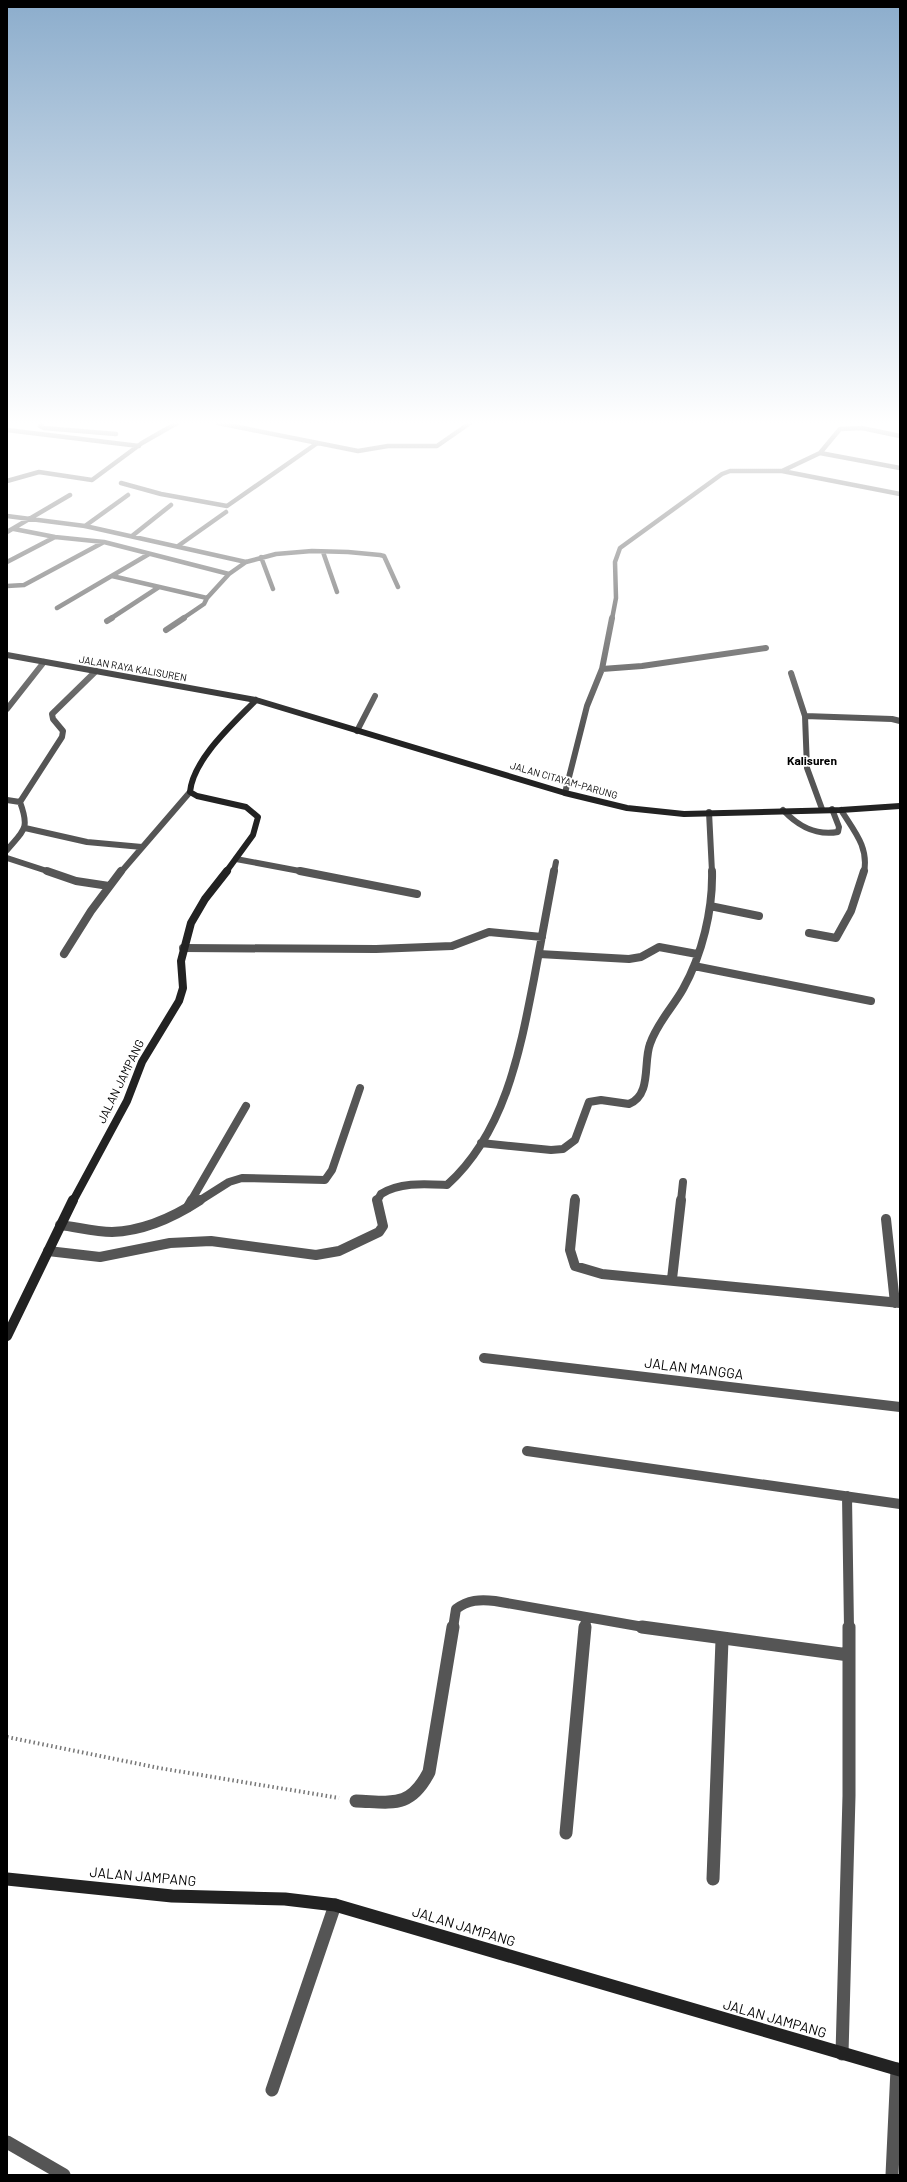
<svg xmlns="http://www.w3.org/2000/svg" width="907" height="2182" font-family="Barlow,sans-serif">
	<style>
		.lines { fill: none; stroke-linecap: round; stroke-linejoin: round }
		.path { stroke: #777; stroke-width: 4; stroke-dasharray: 1.5 3; stroke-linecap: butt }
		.lane-far4 { stroke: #555; stroke-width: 4.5 }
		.lane-far3 { stroke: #555; stroke-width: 6 }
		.lane-far2 { stroke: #555; stroke-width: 8 }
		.lane-far1 { stroke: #555; stroke-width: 10 }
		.lane { stroke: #555; stroke-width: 13 }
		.street-far4 { stroke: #555; stroke-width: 4.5 }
		.street-far3 { stroke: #555; stroke-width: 6 }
		.street-far2 { stroke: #555; stroke-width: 8 }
		.street-far1 { stroke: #555; stroke-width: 10 }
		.street { stroke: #555; stroke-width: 13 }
		.secondary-far3 { stroke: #222; stroke-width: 6 }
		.secondary-far2 { stroke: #222; stroke-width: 8 }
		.secondary-far1 { stroke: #222; stroke-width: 10 }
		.secondary { stroke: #222; stroke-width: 13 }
		.labels { text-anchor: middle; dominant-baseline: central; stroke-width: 3.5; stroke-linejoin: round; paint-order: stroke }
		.far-street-label { font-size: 10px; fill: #000; stroke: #fff }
		.far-quarter-label { font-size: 12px; font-weight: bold; fill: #000; stroke: #fff }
		.street-label { font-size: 12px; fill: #000; stroke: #fff }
		.near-street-label { font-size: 14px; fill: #000; stroke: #fff }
	</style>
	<rect width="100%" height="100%" fill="#fff"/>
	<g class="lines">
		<!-- path -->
		<path class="path" d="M7,1737l152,31 180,30"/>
		<!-- lane-far4 -->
		<path class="lane-far4" d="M820,453l20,-24 22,-1 38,8
			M782,471l38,-18 80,15
			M612,619l4,-21 -1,-36 5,-14 102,-74 8,-3h52l118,23"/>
		<!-- lane-far3 -->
		<path class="lane-far3" d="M602,669l40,-3 124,-18
			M565,793l22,-87 15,-37 10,-51
			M783,810c15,16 32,26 55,22l1,-5 -7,-18"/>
		<!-- lane-far2 -->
		<path class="lane-far2" d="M191,1201l55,-95"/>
		<!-- lane-far1 -->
		<path class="lane-far1" d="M188,1207l4,-7"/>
		<!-- lane -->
		<path class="lane" d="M272,2090l63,-185"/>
		<!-- street-far4 -->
		<path class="street-far4" d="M42,423l-2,3 4,2 72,6
			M218,423l140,28 30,-5h49l33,-23
			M7,430l132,16
			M7,481l32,-9 53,8 50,-37 35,-20
			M121,483l40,11 66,12 89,-62
			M7,516l78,10 161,36 30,-8 36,-3 36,1 32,3 4,1 14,31
			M85,526l43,-31
			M14,529l41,8 49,5 125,32 -22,24 -3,6 -22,15
			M7,532l63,-37
			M132,536l39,-31
			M178,546l48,-34
			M323,552l14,40
			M261,557l12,32
			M7,562l48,-25
			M229,574l17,-12
			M112,576l95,22
			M7,586l17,-1 80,-43
			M57,608l92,-54
			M110,619l49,-32"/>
		<!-- street-far3 -->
		<path class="street-far3" d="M107,621l5,-3
			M166,630l18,-12
			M791,673l14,43 2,52 15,41
			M7,709l37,-47
			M805,716l87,3 8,2
			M357,731l18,-35
			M7,800l13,2
			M20,802l42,-65 1,-6 -10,-12 -1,-5 44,-43
			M841,810c13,21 28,37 23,62
			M709,812l3,60
			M25,828l62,14 55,5
			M7,850c17,-20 23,-21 13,-48
			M7,858l43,14
			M236,859l69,13
			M121,872l69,-80
			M554,872l2,-10"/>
		<!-- street-far2 -->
		<path class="street-far2" d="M47,871l29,10 33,5
			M300,871l117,23
			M710,906l49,10
			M809,933l27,5 15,-27 13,-40
			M183,948l193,1 76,-3 37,-14 53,5
			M64,954l27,-43 30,-40
			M539,954l90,5 12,-2 18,-10 38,7
			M694,966l177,35
			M481,1143l70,7 12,-1 12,-9 14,-38 12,-2 28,4c23,-9 14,-42 21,-60 7,-21 23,-37 33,-55 19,-34 30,-79 29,-118
			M199,1201l30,-19 13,-4 83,2 7,-10 28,-82
			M377,1201l4,-7c19,-12 44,-10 66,-9 58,-52 73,-134 87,-206 7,-36 13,-72 20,-108
			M575,1201v-3
			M681,1201l2,-19"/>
		<!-- street-far1 -->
		<path class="street-far1" d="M575,1200l-5,50 5,16 27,8 298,29
			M886,1219l9,84
			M60,1225c17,2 35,7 52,7 31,-1 62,-15 88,-32
			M48,1251l52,6 70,-14 41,-2 105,14 23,-4 40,-19 4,-6 -6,-26
			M672,1279l9,-79
			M484,1358l416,49
			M527,1451l373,53
			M847,1496l2,132
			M453,1628l3,-19c12,-9 24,-10 39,-8l154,27
			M585,1628l1,-9"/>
		<!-- street -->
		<path class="street" d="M642,1627l207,28v-28
			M356,1801c36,1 54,8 73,-29l24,-145
			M566,1833l19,-206
			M713,1879l9,-239
			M842,2054l7,-258v-141
			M7,2142l57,33
			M892,2175l5,-106"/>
		<!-- secondary-far3 -->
		<path class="secondary-far3" d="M7,655l249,45 309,93 62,15 57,6 157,-4 59,-4
			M226,872l27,-37 5,-18 -12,-10 -49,-11 -7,-4c3,-33 44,-69 66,-92"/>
		<!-- secondary-far2 -->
		<path class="secondary-far2" d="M73,1201l54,-100 15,-39 37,-61 4,-13 -2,-27 10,-38 14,-24 22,-28"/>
		<!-- secondary-far1 -->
		<path class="secondary-far1" d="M7,1336l66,-136"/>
		<!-- secondary -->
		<path class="secondary" d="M7,1879l165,17 113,3 50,6 565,165"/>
	</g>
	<!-- sky -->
	<linearGradient id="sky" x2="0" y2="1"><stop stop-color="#8cadcc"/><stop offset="0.58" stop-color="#fff"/><stop offset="1" stop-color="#fff" stop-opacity="0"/></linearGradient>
	<rect width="907" height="729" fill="url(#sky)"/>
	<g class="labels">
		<!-- far-street labels -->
		<g class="far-street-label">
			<text transform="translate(133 668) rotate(10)">JALAN RAYA KALISUREN</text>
			<text transform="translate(564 780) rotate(16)">JALAN CITAYAM-PARUNG</text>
		</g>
		<!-- far-quarter labels -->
		<g class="far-quarter-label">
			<text x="812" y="760">Kalisuren</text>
		</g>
		<!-- street labels -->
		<g class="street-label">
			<text transform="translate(120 1081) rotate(-64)">JALAN JAMPANG</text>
		</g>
		<!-- near-street labels -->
		<g class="near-street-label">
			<text transform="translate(694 1368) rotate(7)">JALAN MANGGA</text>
			<text transform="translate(143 1876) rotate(5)">JALAN JAMPANG</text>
			<text transform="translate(464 1926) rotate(17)">JALAN JAMPANG</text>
			<text transform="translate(775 2018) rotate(16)">JALAN JAMPANG</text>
		</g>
	</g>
	<!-- border -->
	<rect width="907" height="2182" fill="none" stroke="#000000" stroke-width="16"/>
</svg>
